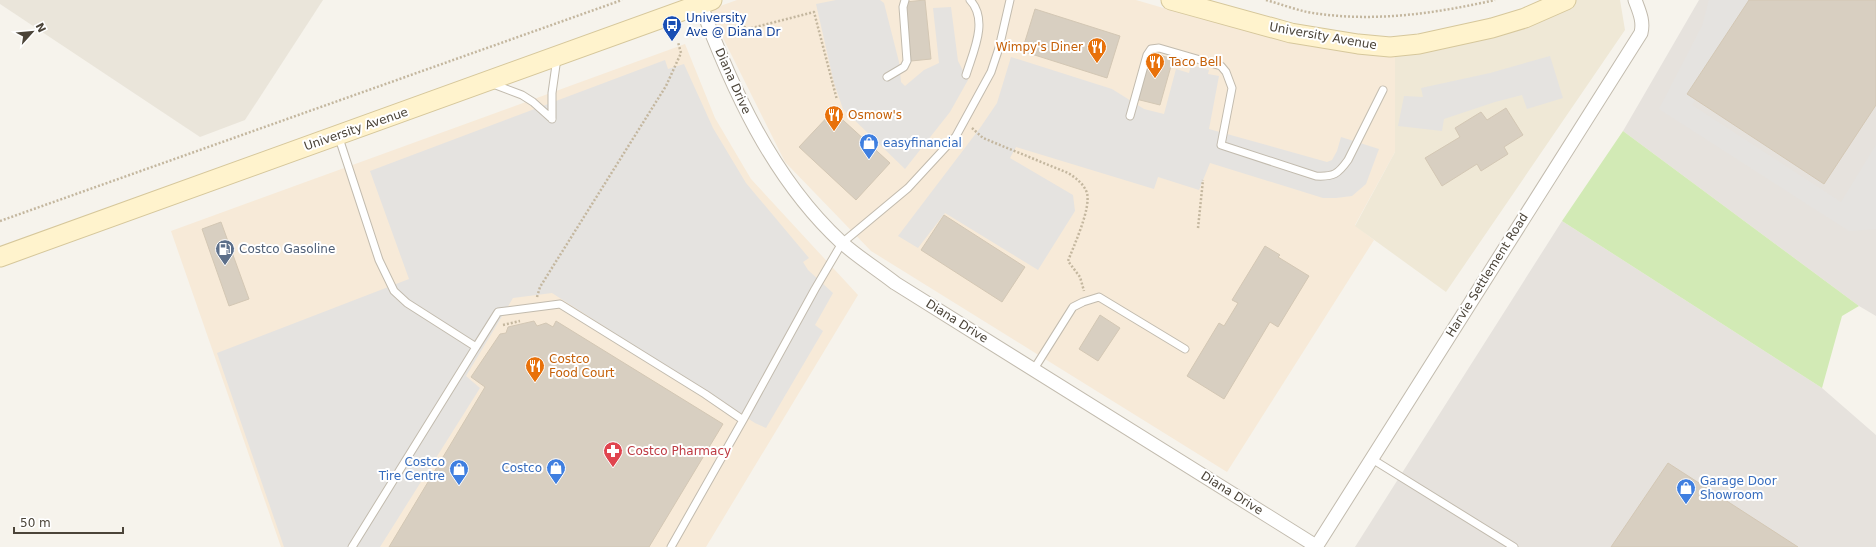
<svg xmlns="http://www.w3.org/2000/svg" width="1876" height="547" font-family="'DejaVu Sans',sans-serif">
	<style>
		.residential { fill: #eae5da }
		.commercial { fill: #f7ead8 }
		.industrial { fill: #e6e2dd }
		.education { fill: #efe8d6 }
		.green { fill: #d2eab5 }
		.parking { fill: #e5e3e0 }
		.building { fill: #d8cfc1; stroke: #d3c7b4 }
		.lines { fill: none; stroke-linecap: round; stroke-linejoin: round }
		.lane-casing { stroke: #c2bbae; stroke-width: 9 }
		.street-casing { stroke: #c2bbae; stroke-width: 15 }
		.secondary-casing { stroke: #d6c79b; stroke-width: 21 }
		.path { stroke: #c4b79f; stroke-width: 2.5; stroke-dasharray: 2 2; stroke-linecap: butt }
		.lane { stroke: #fff; stroke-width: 7 }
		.street { stroke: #fff; stroke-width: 13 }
		.secondary { stroke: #fff3cd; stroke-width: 19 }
		.labels { text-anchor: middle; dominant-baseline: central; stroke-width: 4; stroke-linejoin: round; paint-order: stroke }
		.transit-label { font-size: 12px; fill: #164399; stroke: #fff; text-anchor: start }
		.street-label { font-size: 12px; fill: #4b4439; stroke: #fff }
		.food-label { font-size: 12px; fill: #c56008; stroke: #fff; text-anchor: start }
		.shop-label { font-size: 12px; fill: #366cbe; stroke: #fff; text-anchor: start }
		.service-label { font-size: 12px; fill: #4e5e75; stroke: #fff; text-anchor: start }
		.health-label { font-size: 12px; fill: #be3a42; stroke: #fff; text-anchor: start }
	</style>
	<rect width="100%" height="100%" fill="#f6f3ec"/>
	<!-- residential -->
	<path class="residential" d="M0,0h323l-78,120 -45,17 -200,-133z"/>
	<!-- commercial -->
	<path class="commercial" d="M737,0h399l65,19 142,29 52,6v98l-40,73 19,15 -147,232 -356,-221 -86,-89 -76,-152z
		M685,44l30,74 36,61 107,116 -152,252h-425l-110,-316z"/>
	<!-- industrial -->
	<path class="industrial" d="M1699,0h177v316l-17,-10 -236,-175z
		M1562,221l260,167 54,47v112h-521z"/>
	<!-- education -->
	<path class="education" d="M1576,0h44l5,30 -179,262 -91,-66 40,-74v-98l122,-26z"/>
	<!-- green -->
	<path class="green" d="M1623,131l236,175 -17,10 -20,72 -260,-167z"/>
	<!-- parking -->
	<path class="parking" d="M836,0h44l4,3 15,59 2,20 4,4 19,-16 15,-7 -6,-55 18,-1 7,54 10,19 -18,32 -45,57 -62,-60 -9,-26 -18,-79z
		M1709,0h50l-67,105 149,97 35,-57v84l-27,2 -190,-122 43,-83z
		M1550,56l13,42 -36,11 -5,-14 -27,7 -51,17 -2,12 -44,-5 6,-30 19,1 -2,-9 69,-15z
		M1011,57l101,32 32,20 20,5 12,-45 13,4 2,-8 18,5 -1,4 11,2 -10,53 118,33 5,-2 5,-9 4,-14 38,12 -13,35 -14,12 -16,2h-13l-113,-35 -11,27 -41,-13 -4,12 -138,-42 -6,11 63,37 2,16 -37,59 -93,-57 -27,35 -20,-12 82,-108 17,-25z
		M665,60l3,9 16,-5 29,64 33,55 63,75 -6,4 5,8 25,23 -18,32 8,6 -57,97 -11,-5 -203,-130 -39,5 -47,78 14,12 -100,159h-96l-67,-194 192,-74 -39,-108z"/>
	<!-- building -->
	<path class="building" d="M925,0l6,59 -20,2 -6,-59z
		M1749,0h127v105l-52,79 -137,-90z
		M1035,9l85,27 -13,42 -85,-27z
		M1149,52l24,7 -13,46 -24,-6z
		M1506,108l17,27 -19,12 4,7 -27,17 -4,-7 -35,22 -17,-28 35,-21 -5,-9 26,-16 6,8z
		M833,111l57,52 -34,37 -57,-53z
		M944,215l81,52 -23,35 -81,-52z
		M221,222l28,77 -20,7 -27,-77z
		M1265,246l15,9 -2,2 31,19 -31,51 -8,-5 -46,77 -37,-23 32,-53 5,3 14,-23 -6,-3z
		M1100,315l20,13 -22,33 -19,-12z
		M534,321l3,5 9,-3 7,4 3,-6 167,103 -74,123h-260l96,-160 -14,-10 29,-43 6,-1 2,-6z
		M1668,463l130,84h-187z"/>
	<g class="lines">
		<defs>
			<path id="lane" d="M966,75c7,-23 23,-55 4,-75
				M887,77l17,-10 3,-6 -4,-54 2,-7
				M493,84l29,11 11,7 19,17
				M1130,116l17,-61 4,-6 8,-1 62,18 5,6 6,16 -11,57 95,31c18,1 22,-2 32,-16l35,-70
				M552,119v-26l5,-35
				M338,135l41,125 15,31 13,12 69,44 -124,200
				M476,347l22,-35 62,-8 145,90 38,26 72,-131 27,-46 66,-55 48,-52 35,-64 8,-24 11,-48
				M1034,369l39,-62 10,-5 16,-5 86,52
				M1372,459l142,88
				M671,547l72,-127"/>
			<path id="street" d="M699,0c32,87 73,178 142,242 17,15 36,27 54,41l421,263
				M1316,547l325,-514c3,-12 -2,-22 -6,-33"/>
			<path id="secondary" d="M1171,0l120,33 67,11 32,3 29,-3 73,-16 33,-10 41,-18
				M0,257l712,-257"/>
		</defs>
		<!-- lane casing -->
		<use href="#lane" class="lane-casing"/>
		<!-- street casing -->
		<use href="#street" class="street-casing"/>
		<!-- secondary casing -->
		<use href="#secondary" class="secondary-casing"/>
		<!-- path -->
		<path class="path" d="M1266,0c14,4 28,9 41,12 63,11 126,2 188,-12
			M738,21l5,5 5,3 66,-17 23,88
			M972,128l11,10 85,35c8,5 16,11 19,20 4,16 -13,52 -19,68l12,16 4,14
			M0,221l622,-221
			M1198,228l5,-48
			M537,297l3,-10 126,-201 15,-33 -3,-11
			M503,325l17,-4"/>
		<!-- lane -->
		<use href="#lane" class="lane"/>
		<!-- street -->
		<use href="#street" class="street"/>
		<!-- secondary -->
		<use href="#secondary" class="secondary"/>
	</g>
	<!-- icons -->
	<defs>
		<symbol id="bus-pin" viewBox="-11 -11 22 30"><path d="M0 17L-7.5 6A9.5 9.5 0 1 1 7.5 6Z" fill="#1a4fb4" stroke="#fff"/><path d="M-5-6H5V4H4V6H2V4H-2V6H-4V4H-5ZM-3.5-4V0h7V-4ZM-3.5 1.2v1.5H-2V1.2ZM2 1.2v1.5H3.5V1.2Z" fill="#fff"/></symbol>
		<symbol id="restaurant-pin" viewBox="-11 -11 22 30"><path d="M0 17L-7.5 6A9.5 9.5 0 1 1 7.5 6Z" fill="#e8710a" stroke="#fff"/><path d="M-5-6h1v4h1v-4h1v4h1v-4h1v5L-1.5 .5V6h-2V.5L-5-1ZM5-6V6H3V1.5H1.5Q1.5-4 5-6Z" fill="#fff"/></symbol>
		<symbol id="shop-pin" viewBox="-11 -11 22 30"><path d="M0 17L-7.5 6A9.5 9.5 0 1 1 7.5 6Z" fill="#3f7fe0" stroke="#fff"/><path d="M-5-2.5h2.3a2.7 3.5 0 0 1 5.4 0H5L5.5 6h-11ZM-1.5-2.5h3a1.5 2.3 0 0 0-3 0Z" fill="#fff"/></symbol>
		<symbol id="fuel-pin" viewBox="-11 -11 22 30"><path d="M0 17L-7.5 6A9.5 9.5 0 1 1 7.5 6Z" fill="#5c6f8a" stroke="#fff"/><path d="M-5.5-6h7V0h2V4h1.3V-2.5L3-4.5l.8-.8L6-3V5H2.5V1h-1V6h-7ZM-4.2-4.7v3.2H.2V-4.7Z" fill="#fff"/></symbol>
		<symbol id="pharmacy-pin" viewBox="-11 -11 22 30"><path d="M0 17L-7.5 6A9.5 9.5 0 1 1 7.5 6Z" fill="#e0444e" stroke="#fff"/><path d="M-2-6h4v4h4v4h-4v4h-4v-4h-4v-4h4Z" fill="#fff"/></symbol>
	</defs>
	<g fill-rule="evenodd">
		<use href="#bus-pin" x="661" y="14" width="22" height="30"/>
		<use href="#restaurant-pin" x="1086" y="36" width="22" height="30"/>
		<use href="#restaurant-pin" x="1144" y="51" width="22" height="30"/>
		<use href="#restaurant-pin" x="823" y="104" width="22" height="30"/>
		<use href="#shop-pin" x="858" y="132" width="22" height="30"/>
		<use href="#fuel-pin" x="214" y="238" width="22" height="30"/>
		<use href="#restaurant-pin" x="524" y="355" width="22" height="30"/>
		<use href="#pharmacy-pin" x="602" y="440" width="22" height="30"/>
		<use href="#shop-pin" x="545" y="457" width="22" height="30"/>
		<use href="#shop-pin" x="448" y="458" width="22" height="30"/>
		<use href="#shop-pin" x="1675" y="477" width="22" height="30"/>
	</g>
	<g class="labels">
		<!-- transit labels -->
		<g class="transit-label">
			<text x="686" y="18">University<tspan x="686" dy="14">Ave @ Diana Dr</tspan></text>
		</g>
		<!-- street labels -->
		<g class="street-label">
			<text transform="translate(1323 36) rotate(10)">University Avenue</text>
			<text transform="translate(733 81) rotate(66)">Diana Drive</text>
			<text transform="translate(356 129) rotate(-19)">University Avenue</text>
			<text transform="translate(1487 275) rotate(-58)">Harvie Settlement Road</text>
			<text transform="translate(957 321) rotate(32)">Diana Drive</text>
			<text transform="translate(1232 493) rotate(32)">Diana Drive</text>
		</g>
		<!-- food labels -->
		<g class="food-label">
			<text x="1083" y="47" text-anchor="end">Wimpy's Diner</text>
			<text x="1169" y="62">Taco Bell</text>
			<text x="848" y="115">Osmow's</text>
			<text x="549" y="359">Costco<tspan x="549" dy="14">Food Court</tspan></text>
		</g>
		<!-- shop labels -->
		<g class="shop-label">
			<text x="883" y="143">easyfinancial</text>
			<text x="445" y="462" text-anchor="end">Costco<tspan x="445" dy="14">Tire Centre</tspan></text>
			<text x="542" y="468" text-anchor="end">Costco</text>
			<text x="1700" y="481">Garage Door<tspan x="1700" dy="14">Showroom</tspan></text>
		</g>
		<!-- service labels -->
		<g class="service-label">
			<text x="239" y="249">Costco Gasoline</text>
		</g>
		<!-- health labels -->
		<g class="health-label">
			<text x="627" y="451">Costco Pharmacy</text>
		</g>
	</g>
	<!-- north arrow -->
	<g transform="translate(32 32) rotate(63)" stroke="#ffffff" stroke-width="3" paint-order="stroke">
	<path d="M0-3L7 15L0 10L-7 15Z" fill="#4b4439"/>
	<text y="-6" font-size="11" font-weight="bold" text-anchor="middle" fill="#4b4439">N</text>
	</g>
	<!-- scale -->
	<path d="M14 527v6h109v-6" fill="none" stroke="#4b4439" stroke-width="2"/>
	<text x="20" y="527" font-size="12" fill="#4b4439" stroke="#ffffff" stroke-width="3" paint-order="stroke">50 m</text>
</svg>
